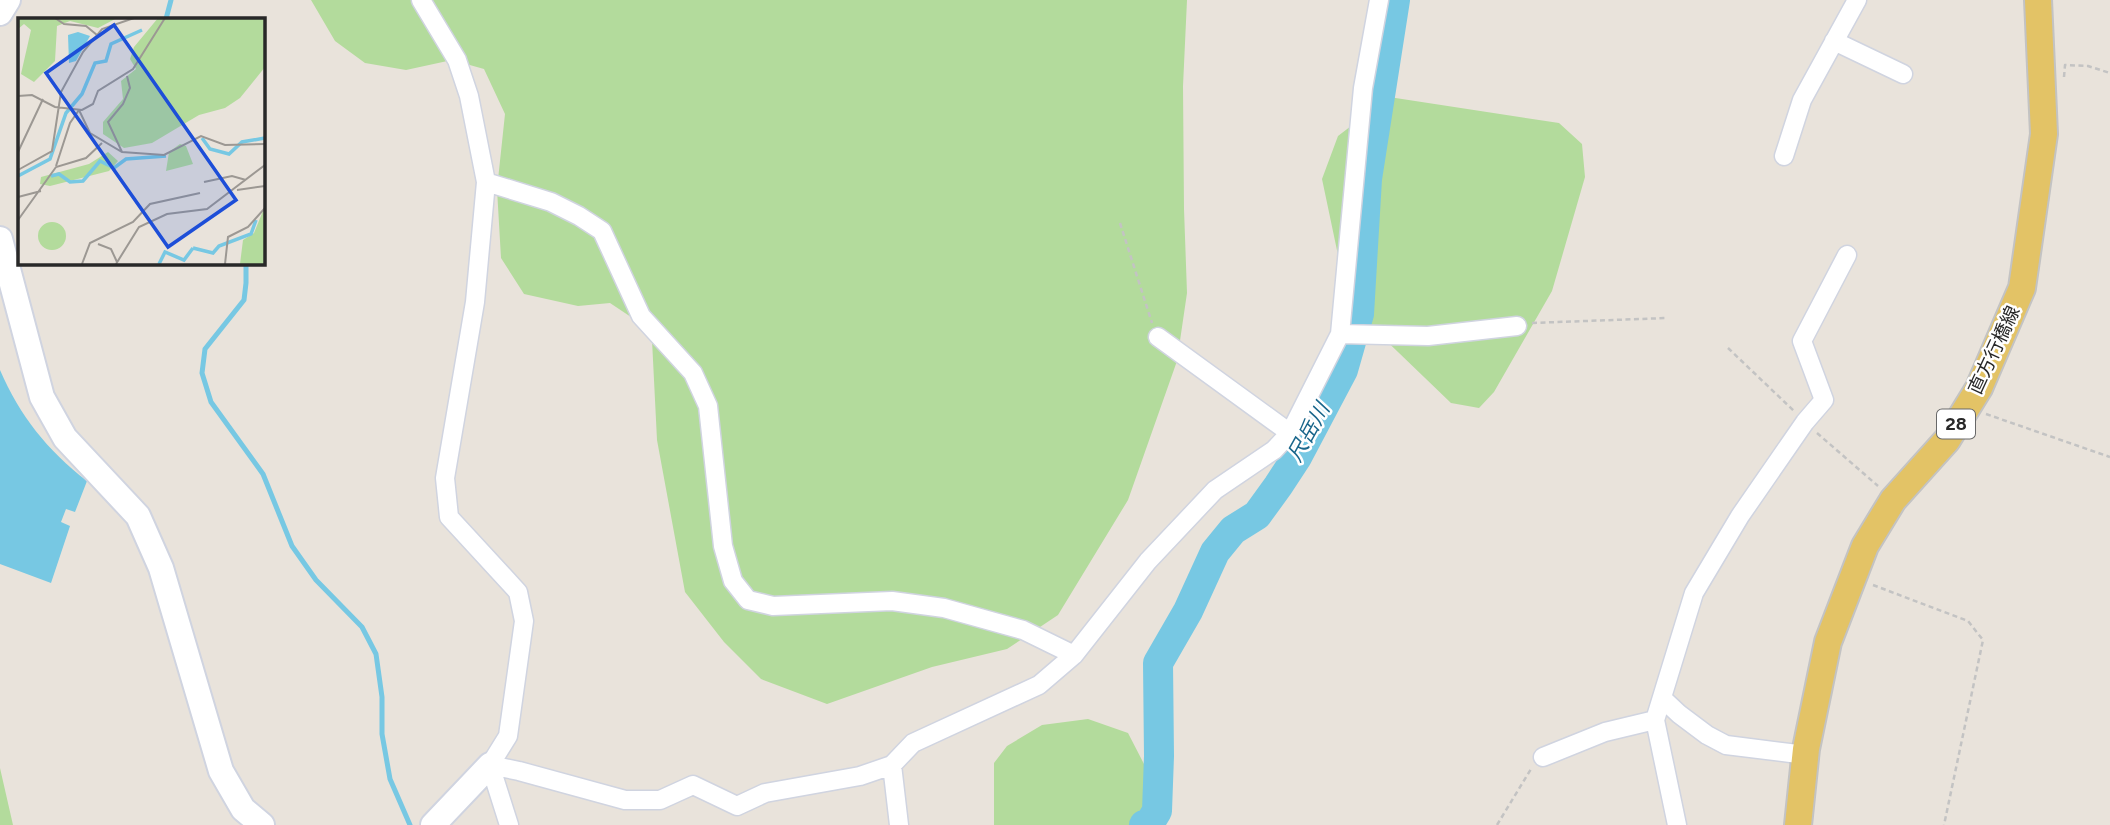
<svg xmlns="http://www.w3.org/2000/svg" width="2110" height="825" font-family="Figtree,'Noto Sans JP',sans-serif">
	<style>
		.green { fill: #b3db9c }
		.water { fill: #77c8e3 }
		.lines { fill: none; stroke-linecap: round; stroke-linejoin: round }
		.stream { stroke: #77c8e3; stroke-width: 5 }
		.river { stroke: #77c8e3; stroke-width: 30 }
		.street-casing { stroke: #d0d4e0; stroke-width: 21 }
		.secondary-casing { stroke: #d0d4e0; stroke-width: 28 }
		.primary-casing { stroke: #c3c3c3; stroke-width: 30 }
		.path { stroke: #c3c3c3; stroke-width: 2.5; stroke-dasharray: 5 3.5; stroke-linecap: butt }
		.street { stroke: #fff; stroke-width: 18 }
		.secondary { stroke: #fff; stroke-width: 24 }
		.primary { stroke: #e3c366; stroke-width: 26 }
		.labels { text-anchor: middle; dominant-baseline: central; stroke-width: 5; stroke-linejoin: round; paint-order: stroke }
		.shield { fill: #fff; stroke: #686868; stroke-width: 2 }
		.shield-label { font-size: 18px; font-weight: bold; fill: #282828 }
		.street-label { font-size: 19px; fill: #282828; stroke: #fff }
		.water-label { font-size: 21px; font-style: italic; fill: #19668b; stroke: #fff }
		.inset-river { fill: none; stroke: #77c8e3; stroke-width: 3.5 }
		.inset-road { fill: none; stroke: #9c9893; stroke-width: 2 }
		.view { fill: #1d4ed8; fill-opacity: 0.15; stroke: #1d4ed8; stroke-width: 3.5 }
		.inset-edge { fill: none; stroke: #282828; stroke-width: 3.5 }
	</style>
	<rect width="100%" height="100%" fill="#e9e3db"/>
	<!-- green -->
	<path class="green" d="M311,0h876l-4,86 1,123 3,84 -10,68 -49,139 -70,115 -51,34 -75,18 -105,37 -66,-25 -37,-37 -39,-50 -28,-152 -5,-100 -21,-23 -21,-14 -32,3 -54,-12 -23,-36 -4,-69 8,-75 -21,-45 -32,-9 -46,10 -41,-7 -30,-22z
		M1389,97l170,26 23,21 3,33 -33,114 -58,101 -15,16 -28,-5 -79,-76 -30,-53 -20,-95 16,-43z
		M1088,719l40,14 16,31 9,61h-159v-62l13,-17 35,-21z
		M0,768l13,57h-13z"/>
	<!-- water -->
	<path class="water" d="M0,370c20,46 47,80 87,111l-12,31 -9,-3 -5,13 9,4 -19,57 -51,-19z"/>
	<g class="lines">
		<!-- stream -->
		<path class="stream" d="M166,19l5,-19
			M246,262v21l-2,17 -39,49 -3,24 9,29 52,72 29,72 24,34 46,47 14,27 6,43v37l8,45 20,46"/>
		<!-- river -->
		<path class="river" d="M1144,825l5,-1 8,-13 2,-55 -1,-93 30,-52 27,-59 18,-22 24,-15 21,-29 19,-29 46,-87 16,-56 8,-135 28,-179"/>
		<defs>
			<path id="street" d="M421,0l36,60 12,36 17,86 -11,120 -30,176 4,39 69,75 6,29 -16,115 -18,29 19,60
				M1834,41l69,33
				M1784,156l18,-56 55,-100
				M486,182l65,20 28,14 23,15 39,85 52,57 15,33 15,140 10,35 15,19 25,6 119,-5 52,7 79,22 51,25
				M1340,334l88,2 89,-10
				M1158,337l132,96
				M1662,698l17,16 28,21 19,10 80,10
				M1543,757l62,-25 50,-12
				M490,765l29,6 106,29h35l33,-15 44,21 28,-13 95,-17 32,-11 21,-22 126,-58 35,-30 74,-94 67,-71 59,-40 16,-17 50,-99 23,-246 16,-88
				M892,765l7,60
				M1677,825l-22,-105 39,-127 46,-77 65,-94 19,-22 -22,-59 45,-86"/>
			<path id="secondary" d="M0,13l8,-13
				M0,239l42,158 23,41 73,78 23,52 60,203 22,38 19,16
				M433,825l57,-60"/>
			<path id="primary" d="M1798,825l8,-76 22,-107 37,-96 28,-46 54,-60 32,-52 43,-100 22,-154 -6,-134"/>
		</defs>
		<!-- street casing -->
		<use href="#street" class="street-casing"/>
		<!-- secondary casing -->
		<use href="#secondary" class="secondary-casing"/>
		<!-- primary casing -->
		<use href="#primary" class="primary-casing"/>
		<!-- path -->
		<path class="path" d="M2064,77l1,-12 23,1 22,7
			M1120,223l32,100
			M1532,323l135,-5
			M1728,348l66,63
			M1986,414l124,43
			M1817,433l61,53
			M1873,585l95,36 15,19 -39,185
			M1497,825l34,-56"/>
		<!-- street -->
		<use href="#street" class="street"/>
		<!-- secondary -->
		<use href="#secondary" class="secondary"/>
		<!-- primary -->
		<use href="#primary" class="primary"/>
	</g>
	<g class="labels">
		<!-- shield labels -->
		<rect class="shield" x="1937" y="409.5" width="38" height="29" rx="5"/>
		<g class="shield-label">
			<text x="1956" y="424">28</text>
		</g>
		<!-- street labels -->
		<g class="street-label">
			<text transform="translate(1994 350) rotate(-65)">直方行橋線</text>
		</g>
		<!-- water labels -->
		<g class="water-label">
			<text transform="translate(1308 432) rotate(-61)">尺岳川</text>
		</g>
	</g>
	<!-- overview -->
	<g transform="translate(18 18)">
		<rect width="247" height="247" fill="#e9e3db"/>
		<path d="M0,0h99l-19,10 -28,-7 -13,5 -2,35 -21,21 -13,-8 10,-44 -7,-6 -6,5zM140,0h107v49l-25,31 -15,10 -26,7 -47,28 -28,5 -21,-14v-12l20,-23 -2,-18 15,-12 -6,-10 4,-12zM162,126l6,2 7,18 -27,7 3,-19zM90,134l10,9 -9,10 -59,15 -10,-2 1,-7 48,-13zM247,188v58h-25l3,-24 11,-7zM20 218a14 14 0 1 1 28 0a14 14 0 1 1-28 0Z" fill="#b3db9c"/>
		<path d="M60,14l12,4 -14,25 -7,2 -1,-28z" fill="#77c8e3"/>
		<path class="inset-river" d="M184,120l8,11 19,5 13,-12 23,-4M0,158l32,-17 16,-46 16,-19 13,-31 11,-2 5,-17 31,-14M33,158l8,-2 11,8 13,-1 17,-20 14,7 12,-9 40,-3M175,230l20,5 6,-7 32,-12 5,-14M141,246l6,-12 19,8 9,-12"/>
		<path class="inset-road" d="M37,0l9,6 22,2 11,9M0,78l14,-1 23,12 27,3 11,-6 5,-13 35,-22 32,-51M61,92l11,23 32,19 42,3 37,-19 24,9 40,-1M0,134l25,-53M104,134l-14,-30 15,-18 7,-16 -3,-12M38,148l14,-43 9,-13M0,152l34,-19 9,-59 22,-40 19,-23 32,-11M186,164l28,-6 14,4M219,172l28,-4M0,179l23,-6M0,202l38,-53 30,-9 16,-15M80,226l13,5 6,13M64,246l8,-21 43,-21 17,-18 50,-11M98,246l23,-37 28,-13 40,-5 58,-44M207,246l3,-27 20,-10 17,-19"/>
		<path class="view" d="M96,7l122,175 -68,47 -122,-174z"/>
		<rect width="247" height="247" class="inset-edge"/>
	</g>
</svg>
